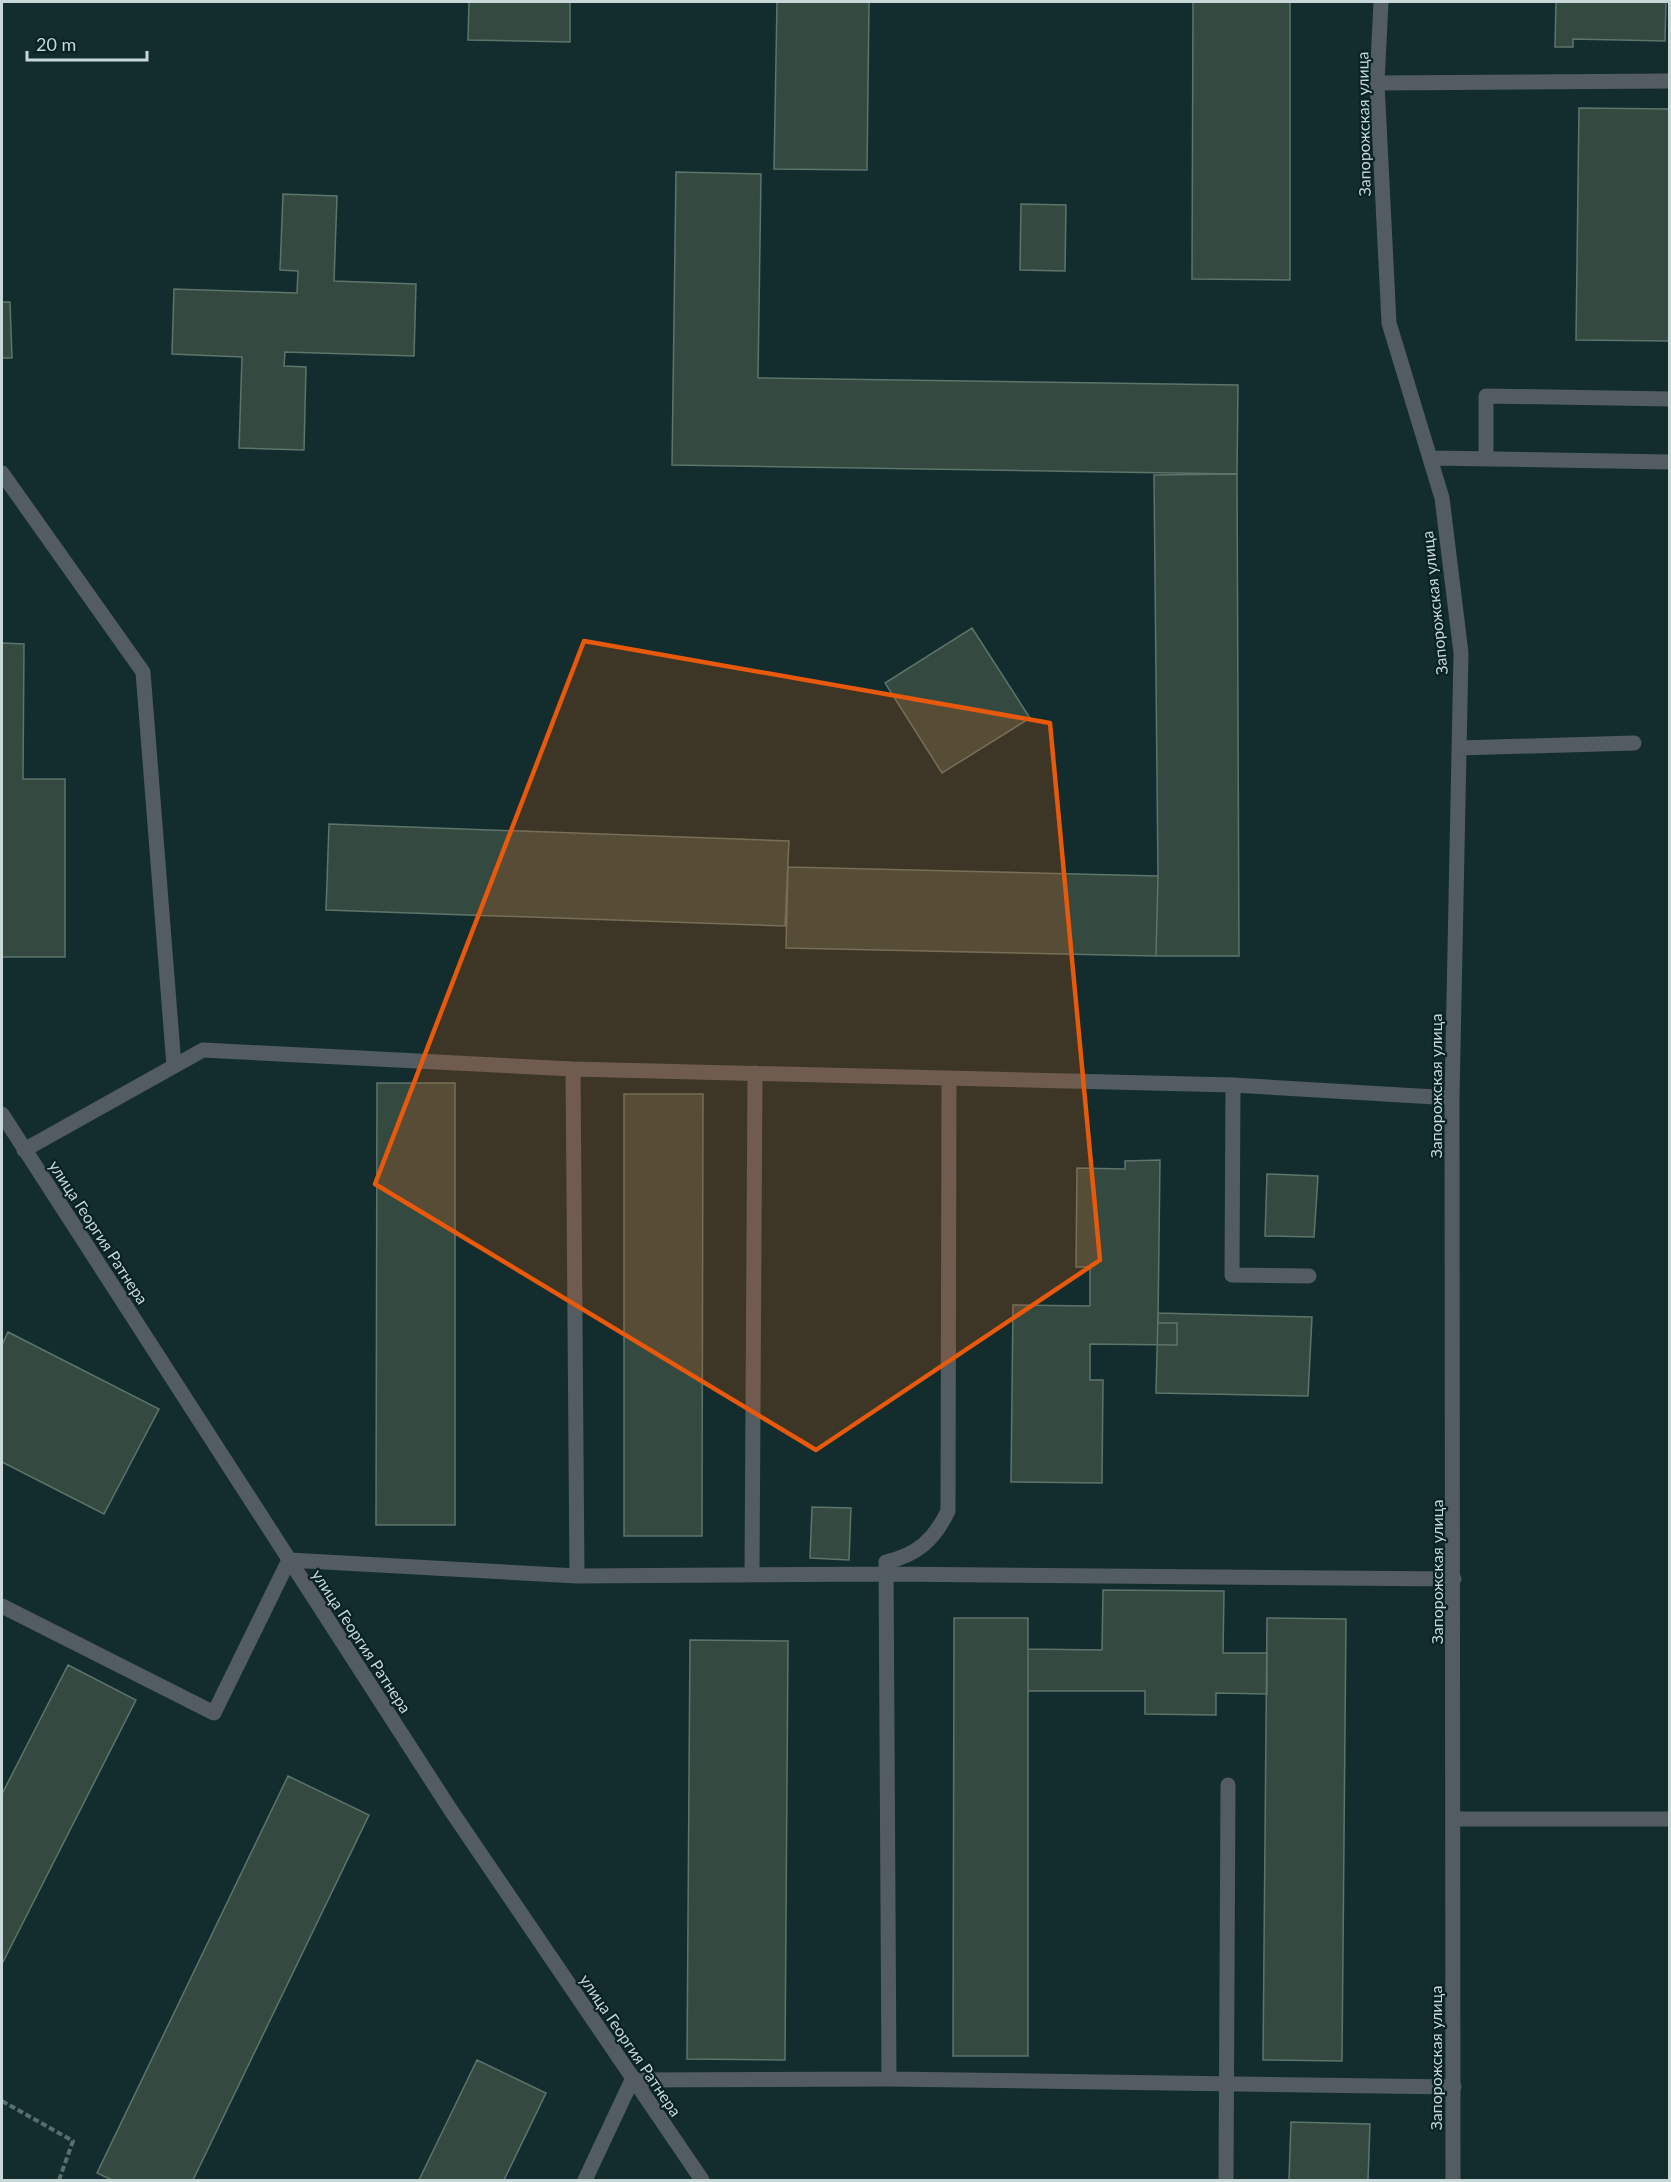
<svg xmlns="http://www.w3.org/2000/svg" width="1671" height="2182" font-family="Lato,sans-serif">
	<style>
		.building { fill: #344a41; stroke: #5d746b; stroke-width: 1.5 }
		.lines { fill: none; stroke-linecap: round; stroke-linejoin: round }
		.path { stroke: #596f6f; stroke-width: 4; stroke-dasharray: 6 3; stroke-linecap: butt }
		.minor { stroke: #535c61; stroke-width: 15 }
		.marked { fill: #e8590c; fill-opacity: 0.2; stroke: #e8590c; stroke-width: 4.5; stroke-linejoin: round }
		.labels { text-anchor: middle; dominant-baseline: central; stroke-width: 4.5; stroke-linejoin: round; paint-order: stroke }
		.street-label { font-size: 16px; fill: #c8d7d7; stroke: #092324 }
	</style>
	<rect width="100%" height="100%" fill="#132d2e"/>
	<!-- building -->
	<path class="building" d="M469,2h101v40l-102,-2z
		M777,2h92l-2,168 -93,-1z
		M1193,2h97v278l-98,-1z
		M1556,2h110l-1,39 -92,-2v8h-18z
		M1579,108l91,1v232l-94,-1z
		M676,172l85,2 -3,204 480,7 -1,89 -565,-9z
		M283,194l54,2 -3,85 82,3 -2,72 -129,-4 -1,14 22,1 -2,83 -65,-2 3,-91 -70,-3 2,-65 123,4 1,-22 -18,-1z
		M1021,204l45,1 -1,66 -45,-1z
		M2,302h8l2,56h-10z
		M1237,474l2,482h-83l2,-80 -4,-401z
		M972,628l58,90 -88,55 -57,-90z
		M2,643l22,1 -1,135h42v178h-63z
		M329,824l460,17 -4,85 -459,-16z
		M788,867l370,9 -2,80 -370,-8z
		M377,1083h78v442h-79z
		M624,1094h79l-1,442h-78z
		M1160,1160l-2,163h19v22l-87,-1v36h13l-1,103 -91,-1 2,-177 77,1v-39h-14l1,-99 48,1v-8z
		M1267,1174l51,2 -4,61 -49,-1z
		M1158,1313l154,4 -4,79 -152,-3z
		M8,1332l151,77 -55,105 -102,-52v-117z
		M812,1507l39,1 -2,52 -39,-2z
		M1103,1590l121,1 -1,62h44v41l-51,-1v22l-71,-1v-23h-117v-42l74,1z
		M954,1618h74v438h-75z
		M1267,1618l79,1 -4,442 -79,-1z
		M690,1640l98,1 -3,419 -98,-1z
		M68,1665l68,35 -134,264v-170z
		M288,1776l81,39 -176,365h-81l-15,-7z
		M477,2060l69,33 -42,87h-85z
		M1291,2122l79,2 -2,56h-79z"/>
	<g class="lines">
		<!-- path -->
		<path class="path" d="M2,2101l71,40 -14,39"/>
		<!-- minor -->
		<path class="minor" d="M1381,2l-4,81 12,240 53,175 19,155 -9,445 1,1082
			M1377,83l293,-2
			M1430,458l240,4
			M1486,459v-63l184,3
			M2,473l141,199 31,394
			M1459,748l175,-5
			M573,1069l660,16 219,13
			M1233,1085l-1,190 77,1
			M2,1114l448,695 252,371
			M24,1150l179,-100 370,19 4,507 310,-2 567,5
			M752,1575l3,-502
			M2,1606l212,107 75,-153 288,16
			M1453,1819h217
			M889,2079l-3,-517c31,-7 48,-22 62,-51l1,-433
			M585,2180l47,-100 257,-1 565,8
			M1226,2180l2,-395"/>
	</g>
	<!-- marked area -->
	<path class="marked" d="M584,641l466,82 50,537 -284,190 -441,-266z"/>
	<g class="labels">
		<!-- street labels -->
		<g class="street-label">
			<text transform="translate(1363 124) rotate(-91)">Запорожская улица</text>
			<text transform="translate(1434 603) rotate(-96)">Запорожская улица</text>
			<text transform="translate(1435 1086) rotate(-90)">Запорожская улица</text>
			<text transform="translate(99 1232) rotate(57)">улица Георгия Ратнера</text>
			<text transform="translate(1436 1572) rotate(-90)">Запорожская улица</text>
			<text transform="translate(362 1641) rotate(57)">улица Георгия Ратнера</text>
			<text transform="translate(631 2045) rotate(56)">улица Георгия Ратнера</text>
			<text transform="translate(1435 2058) rotate(-90)">Запорожская улица</text>
		</g>
	</g>
	<!-- border -->
	<rect width="1671" height="2182" fill="none" stroke="#c8d7d7" stroke-width="6"/>
	<!-- scale -->
	<path d="M27 51v9h120v-9" fill="none" stroke="#c8d7d7" stroke-width="3"/>
	<text x="36" y="51" font-size="18" fill="#c8d7d7" stroke="#092324" stroke-width="4.5" paint-order="stroke">20 m</text>
</svg>
